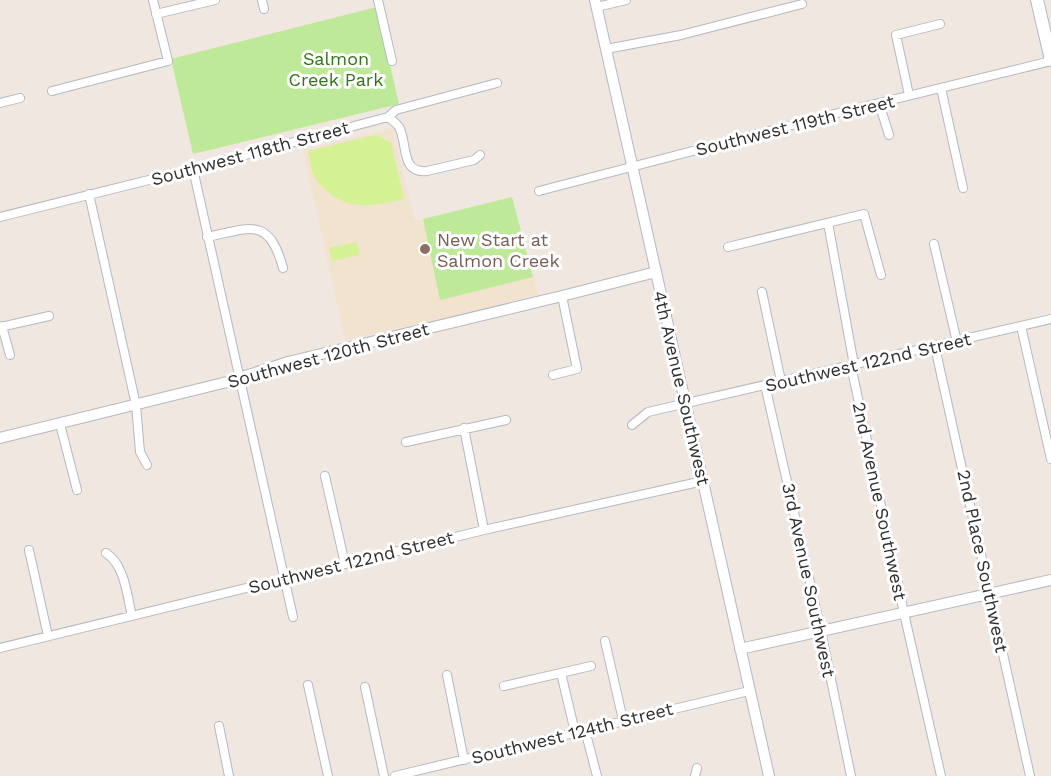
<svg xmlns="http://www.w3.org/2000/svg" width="1051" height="776" font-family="'Work Sans',sans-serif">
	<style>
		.education { fill: #f2e3cf }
		.green { fill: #bde999 }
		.pitch { fill: #d4f194 }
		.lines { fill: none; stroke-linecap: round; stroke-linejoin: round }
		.minor-casing { stroke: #b4b8c2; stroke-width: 10 }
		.tertiary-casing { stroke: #b4b8c2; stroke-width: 12 }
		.secondary-casing { stroke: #b4b8c2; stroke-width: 14 }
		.minor { stroke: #fff; stroke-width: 8 }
		.tertiary { stroke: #fff; stroke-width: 10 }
		.secondary { stroke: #fff; stroke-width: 12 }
		.education-dot { fill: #8d6e63; stroke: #fff; stroke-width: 2 }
		.labels { text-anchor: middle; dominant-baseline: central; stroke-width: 6; stroke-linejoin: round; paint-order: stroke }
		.park-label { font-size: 18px; fill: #337316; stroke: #fff }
		.street-label { font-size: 18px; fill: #2e2e2e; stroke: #fff }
		.education-label { font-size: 18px; fill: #785e54; stroke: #fff; text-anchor: start }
	</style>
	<rect width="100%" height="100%" fill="#f0e7e0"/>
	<!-- education -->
	<path class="education" d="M392,128l23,93 97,-24 26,97 -84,22 -109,24 -42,-190z"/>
	<!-- green -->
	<path class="green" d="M377,7l22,97 -206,50 -22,-95z
		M512,197l21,80 -93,23 -17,-81z"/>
	<!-- pitch -->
	<path class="pitch" d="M376,135l15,8 13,56c-27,6 -53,13 -76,-7 -6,-5 -12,-11 -15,-18 -2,-7 -3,-16 -5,-23z
		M357,242l3,13 -28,6 -3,-13z"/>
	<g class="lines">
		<defs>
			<path id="minor" d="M262,0l2,9
				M378,0l14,61
				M597,7l29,-7
				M156,14l59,-14
				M606,49l75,-14 121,-31
				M941,88l22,100
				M52,91l116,-30 -15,-61
				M909,95l-13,-60 44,-11
				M0,103l20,-5
				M879,103l10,32
				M388,117c4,3 8,6 11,10 9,16 1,47 28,44l47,-11 6,-5
				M193,169l100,448
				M539,191l303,-79 209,-51
				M89,194l47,211 4,47 7,13
				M0,217l193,-48 195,-52 8,-7 101,-27
				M828,223l26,142 -1,10 51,238 37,163
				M207,237c43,-9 62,-21 76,31
				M934,244l23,98
				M728,247l136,-33 17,61
				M762,292l19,89
				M2,326l8,29
				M1021,326l30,133
				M0,327l49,-11
				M935,347l95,429
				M553,375l24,-6 -15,-73
				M765,385l56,246 30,145
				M60,424l17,66
				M632,425l16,-13 403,-93
				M464,428l20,102
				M406,442l100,-22
				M325,476l20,88
				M29,550l19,86
				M106,553c19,12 21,43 26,63
				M605,641l18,79
				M0,648l484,-118 219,-49
				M561,673l14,59
				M447,675l17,85
				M308,685l20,91
				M504,686l87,-20
				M365,687l19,89
				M219,726l10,50
				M585,730l12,46
				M395,776l354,-85
				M695,776l2,-8"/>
			<path id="tertiary" d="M595,0l174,776
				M0,438l227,-56 61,-20 274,-66 94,-24
				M740,649l311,-69"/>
			<path id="secondary" d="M1037,0l14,60"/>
		</defs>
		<!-- minor casing -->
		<use href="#minor" class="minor-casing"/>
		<!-- tertiary casing -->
		<use href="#tertiary" class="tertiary-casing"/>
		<!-- secondary casing -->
		<use href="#secondary" class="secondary-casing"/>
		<!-- minor -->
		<use href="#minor" class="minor"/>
		<!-- tertiary -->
		<use href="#tertiary" class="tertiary"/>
		<!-- secondary -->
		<use href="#secondary" class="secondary"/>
	</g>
	<!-- markers -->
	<circle class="education-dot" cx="425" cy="249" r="6"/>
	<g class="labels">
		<!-- park labels -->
		<g class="park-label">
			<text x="336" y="58">Salmon<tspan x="336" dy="21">Creek Park</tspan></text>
		</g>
		<!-- street labels -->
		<g class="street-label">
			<text transform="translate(795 125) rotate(-14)">Southwest 119th Street</text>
			<text transform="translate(250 153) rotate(-15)">Southwest 118th Street</text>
			<text transform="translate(328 355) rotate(-15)">Southwest 120th Street</text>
			<text transform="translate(868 362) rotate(-13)">Southwest 122nd Street</text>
			<text transform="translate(682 388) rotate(77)">4th Avenue Southwest</text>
			<text transform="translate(880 501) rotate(78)">2nd Avenue Southwest</text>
			<text transform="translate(983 561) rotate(78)">2nd Place Southwest</text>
			<text transform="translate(351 562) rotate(-14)">Southwest 122nd Street</text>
			<text transform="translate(809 580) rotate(78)">3rd Avenue Southwest</text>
			<text transform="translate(572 733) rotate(-14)">Southwest 124th Street</text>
		</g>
		<!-- education labels -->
		<g class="education-label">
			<text x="437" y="239">New Start at<tspan x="437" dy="21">Salmon Creek</tspan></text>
		</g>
	</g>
</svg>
